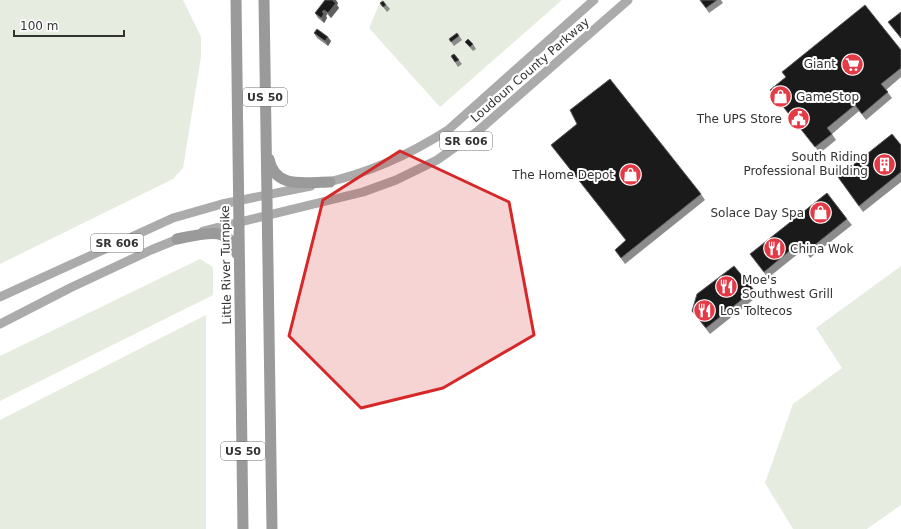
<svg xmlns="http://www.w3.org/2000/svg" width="901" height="529" font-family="'DejaVu Sans',sans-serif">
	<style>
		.green { fill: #e6ecdf }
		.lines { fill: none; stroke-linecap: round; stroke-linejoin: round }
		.major { stroke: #ababab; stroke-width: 9 }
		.highway { stroke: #9a9a9a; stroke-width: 11 }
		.wall { fill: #8c8c8c }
		.shaded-wall { fill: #5f5f5f }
		.building { fill: #1a1a1a; stroke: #5f5f5f }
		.marked { fill: #d62828; fill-opacity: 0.2; stroke: #d62828; stroke-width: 3; stroke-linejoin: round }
		.labels { text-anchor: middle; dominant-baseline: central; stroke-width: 4; stroke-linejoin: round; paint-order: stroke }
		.shield { fill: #fff; stroke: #707070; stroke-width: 1 }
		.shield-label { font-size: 11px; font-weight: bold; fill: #333 }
		.poi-label { font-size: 12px; fill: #333; stroke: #fff; text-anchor: end }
		.street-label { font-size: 12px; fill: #333; stroke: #fff }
	</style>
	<rect width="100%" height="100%" fill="#fff"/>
	<!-- green -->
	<path class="green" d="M0,0h183l18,37v20l-18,111 -10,11 -173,85z
		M381,0h181l-122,107 -71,-79z
		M200,259l13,8v28l-213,106v-45z
		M901,266v239l-34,24h-74l-28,-46 28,-79 49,-36 -26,-40z
		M206,315v214h-206v-109z"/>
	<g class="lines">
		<!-- major -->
		<path class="major" d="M324,183c45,-10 85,-28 124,-53l146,-130
			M203,231l160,-39 33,-12 41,-20 41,-29 150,-131
			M0,297l173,-79 49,-14 89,-18
			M0,324l70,-36 81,-38 32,-13"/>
		<!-- highway -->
		<path class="highway" d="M236,0l7,529
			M264,0l8,529
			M269,159c6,31 37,23 61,23
			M177,239c24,-4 52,-16 60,15"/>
	</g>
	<!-- wall -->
	<path class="wall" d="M700,0h21l2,3 -14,10z
		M383,1l7,8 -3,3 -7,-9z
		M338,3l-1,2 2,3 -8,10 -4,-4 -1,2 1,2 -3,5 -6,-5 -3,-5z
		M314,33l17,8 -3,5 -11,-8z
		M457,33l5,7 -8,6 -5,-7z
		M465,42l8,2 3,5 -3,2z
		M901,50v27l-15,13 6,8 -26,22 -7,-9 -27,23 4,6 -16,13 -50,-63 16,-13 -4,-5z
		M454,54l8,10 -4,3 -7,-11z
		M551,145l150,49 4,6 -80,64 -10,-14 11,-9z
		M901,145v37l-38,30 -25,-35z
		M847,219l5,6 -42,33 -6,-9 -36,29 -18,-24z
		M754,290l4,6 -48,38 -18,-23z"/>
	<!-- shaded-wall -->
	<path class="shaded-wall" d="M334,0h2l2,3 -1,2 2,3 -8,10 -3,-5z
		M324,10l3,4 -1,2 1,2 -3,5 -3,-5 1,-6z
		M328,37l3,4 -3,5 -3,-5z"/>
	<!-- building -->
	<path class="building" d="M325,0h9l-1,1 3,2 -8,10 -4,-3 -2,2 2,2 -3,4 -6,-5z
		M700,0h17l-11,8z
		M383,1l3,4 -3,2 -3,-4z
		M865,5l36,45v18l-20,16 7,8 -26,22 -7,-9 -28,23 5,6 -17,13 -45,-57 16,-13 -4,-5z
		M901,12v26l-13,-16z
		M317,29l11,8 -3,4 -11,-8z
		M457,33l2,3 -8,6 -2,-3z
		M468,39l5,5 -3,3 -5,-5z
		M454,54l5,6 -4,2 -4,-6z
		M610,79l91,115 -80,64 -6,-8 11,-10 -75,-95 26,-21 -7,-14z
		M892,134l9,11v27l-42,34 -21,-29z
		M827,193l20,26 -41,33 -7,-9 -35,29 -14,-18z
		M734,266l20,24 -48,38 -14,-17 5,-17z"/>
	<!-- marked area -->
	<path class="marked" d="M400,151l109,51 25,133 -91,53 -82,20 -72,-72 34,-136z"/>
	<!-- icons -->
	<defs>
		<symbol id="supermarket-disc" viewBox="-11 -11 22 22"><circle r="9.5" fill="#e63946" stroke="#fff"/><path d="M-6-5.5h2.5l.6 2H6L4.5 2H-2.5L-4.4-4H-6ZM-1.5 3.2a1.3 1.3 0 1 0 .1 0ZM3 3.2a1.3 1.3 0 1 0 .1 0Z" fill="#fff"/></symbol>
		<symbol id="shop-disc" viewBox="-11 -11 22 22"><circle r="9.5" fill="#e63946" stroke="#fff"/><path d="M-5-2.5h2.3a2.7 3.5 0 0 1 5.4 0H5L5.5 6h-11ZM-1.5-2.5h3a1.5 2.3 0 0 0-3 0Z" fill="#fff"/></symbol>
		<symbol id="civic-disc" viewBox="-11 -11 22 22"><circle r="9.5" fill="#e63946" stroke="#fff"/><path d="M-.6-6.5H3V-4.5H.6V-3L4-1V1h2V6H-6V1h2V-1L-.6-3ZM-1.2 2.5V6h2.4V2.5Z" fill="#fff"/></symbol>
		<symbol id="building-disc" viewBox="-11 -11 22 22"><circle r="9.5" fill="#e63946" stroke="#fff"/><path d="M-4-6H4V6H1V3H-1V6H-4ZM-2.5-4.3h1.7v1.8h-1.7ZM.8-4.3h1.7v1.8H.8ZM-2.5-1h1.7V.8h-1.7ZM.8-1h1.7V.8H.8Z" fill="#fff"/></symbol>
		<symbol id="restaurant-disc" viewBox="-11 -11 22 22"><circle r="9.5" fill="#e63946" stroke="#fff"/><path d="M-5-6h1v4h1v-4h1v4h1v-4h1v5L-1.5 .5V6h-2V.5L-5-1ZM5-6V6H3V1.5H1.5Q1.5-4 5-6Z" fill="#fff"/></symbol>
	</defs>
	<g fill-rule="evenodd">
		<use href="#supermarket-disc" x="840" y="52" width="25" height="25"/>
		<use href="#shop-disc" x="768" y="84" width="25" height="25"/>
		<use href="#civic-disc" x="786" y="106" width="25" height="25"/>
		<use href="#building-disc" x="872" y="152" width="25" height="25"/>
		<use href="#shop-disc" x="618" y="162" width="25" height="25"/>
		<use href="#shop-disc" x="808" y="200" width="25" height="25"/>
		<use href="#restaurant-disc" x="762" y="236" width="25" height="25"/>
		<use href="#restaurant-disc" x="714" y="274" width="25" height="25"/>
		<use href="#restaurant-disc" x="692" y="298" width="25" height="25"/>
	</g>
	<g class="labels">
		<!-- shield labels -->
		<g class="shield">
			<rect x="243" y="88" width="44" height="18" rx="3"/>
			<rect x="440" y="132" width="52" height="18" rx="3"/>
			<rect x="91" y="234" width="52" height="18" rx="3"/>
			<rect x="221" y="442" width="44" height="18" rx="3"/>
		</g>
		<g class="shield-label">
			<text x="265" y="97">US 50</text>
			<text x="466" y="141">SR 606</text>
			<text x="117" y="243">SR 606</text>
			<text x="243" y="451">US 50</text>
		</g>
		<!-- poi labels -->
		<g class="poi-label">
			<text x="836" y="64">Giant</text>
			<text x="796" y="97" text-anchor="start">GameStop</text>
			<text x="782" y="119">The UPS Store</text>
			<text x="868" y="157">South Riding<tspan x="868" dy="14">Professional Building</tspan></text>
			<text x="614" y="175">The Home Depot</text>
			<text x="804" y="213">Solace Day Spa</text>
			<text x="790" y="249" text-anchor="start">China Wok</text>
			<text x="742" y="280" text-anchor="start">Moe's<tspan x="742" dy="14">Southwest Grill</tspan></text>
			<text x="720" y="311" text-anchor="start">Los Toltecos</text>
		</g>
		<!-- street labels -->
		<g class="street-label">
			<text transform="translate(530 70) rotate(-41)">Loudoun County Parkway</text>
			<text transform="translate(226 265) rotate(-91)">Little River Turnpike</text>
		</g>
	</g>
	<!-- scale -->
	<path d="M14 30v6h110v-6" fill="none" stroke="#333333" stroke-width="2"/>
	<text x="20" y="30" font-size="12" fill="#333333" stroke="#ffffff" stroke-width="3" paint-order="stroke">100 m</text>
</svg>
